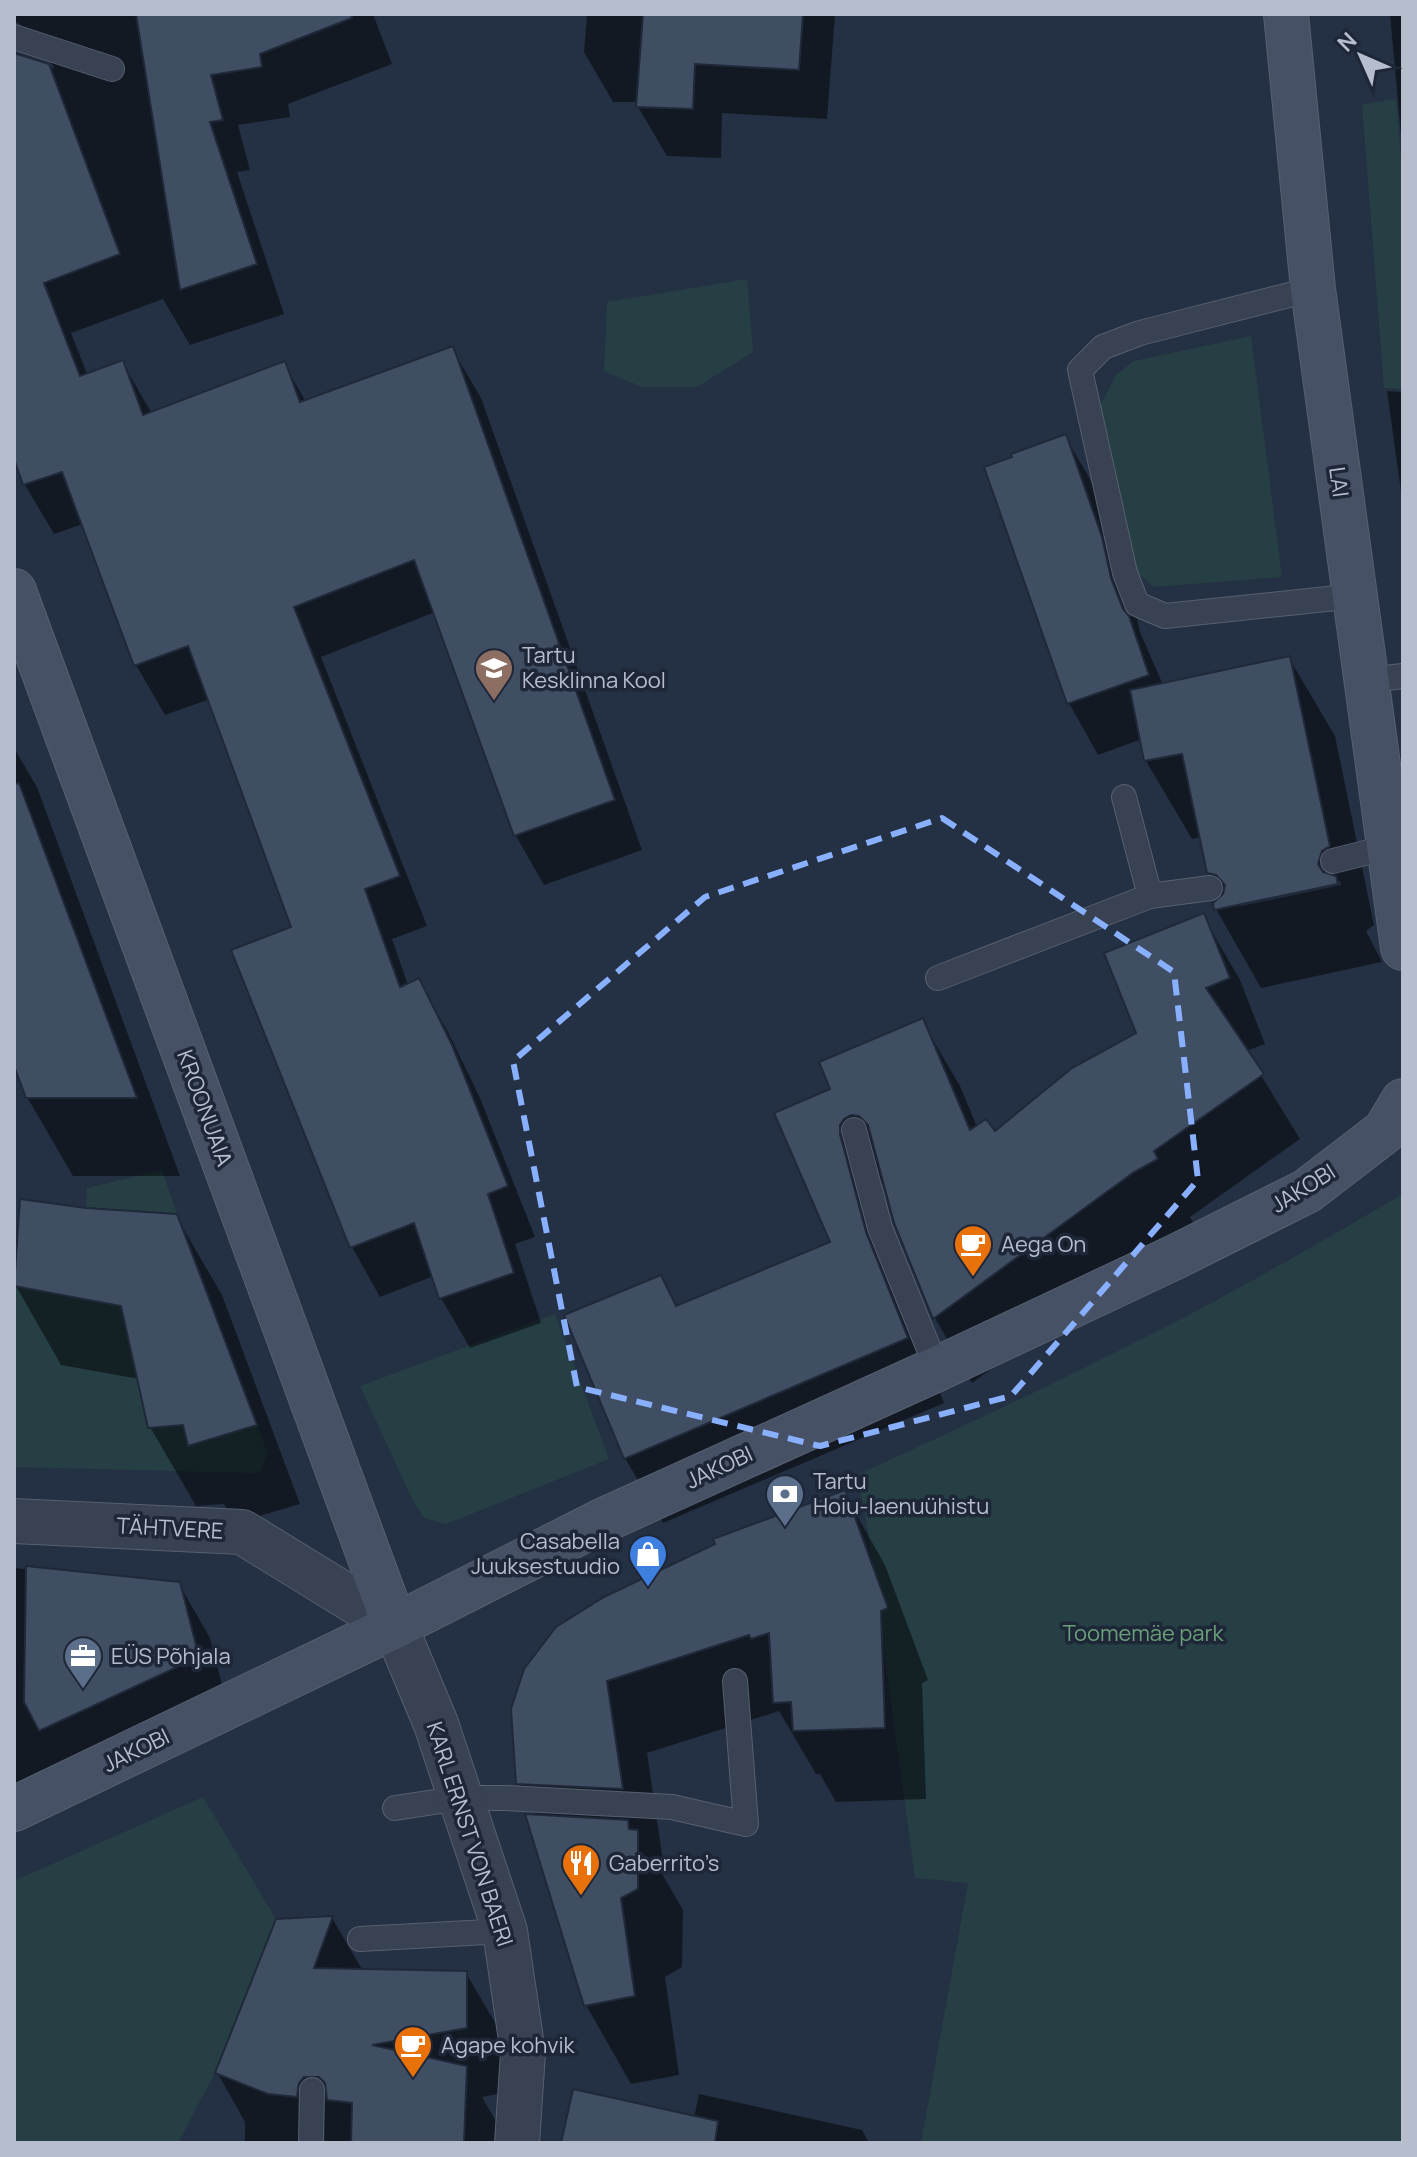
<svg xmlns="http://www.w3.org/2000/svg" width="1417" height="2157" font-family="Manrope,sans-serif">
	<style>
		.green { fill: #263f44 }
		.shadow { fill: #0007; fill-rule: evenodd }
		.building { fill: #404e63; stroke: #20293a; stroke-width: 2 }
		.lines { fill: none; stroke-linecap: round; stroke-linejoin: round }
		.lane-casing { stroke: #576070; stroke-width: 26 }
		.street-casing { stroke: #576070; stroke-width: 46 }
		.secondary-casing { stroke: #576070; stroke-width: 46 }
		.lane { stroke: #394253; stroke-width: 24 }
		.street { stroke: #394253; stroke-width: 44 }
		.secondary { stroke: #475166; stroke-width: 44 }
		.marked { fill: none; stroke: #89b0ff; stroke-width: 6; stroke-dasharray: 16 10; stroke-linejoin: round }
		.labels { text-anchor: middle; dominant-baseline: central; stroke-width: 7; stroke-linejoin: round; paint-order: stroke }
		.street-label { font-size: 22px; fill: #b6becd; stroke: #1e2738 }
		.poi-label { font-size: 22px; fill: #b6becd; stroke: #1e2738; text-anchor: start }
		.park-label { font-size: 22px; fill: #6b9f7a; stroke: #1e2738 }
	</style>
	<rect width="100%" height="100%" fill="#243043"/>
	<!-- green -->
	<path class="green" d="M1396,99l7,80v210l-19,-1 -22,-284z
		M747,279l6,73 -56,35h-55l-38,-16 3,-69z
		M1251,336l31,241 -128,10 -20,-17 -9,-31 -25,-133 16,-31 18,-14z
		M162,1170l15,44 -91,-6 1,-20z
		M1403,1194v949h-482l47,-260 -53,-5 -48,-354 -10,-49c98,-45 195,-90 291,-139 87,-44 171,-93 255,-142z
		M14,1286l140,26 -6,116 35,-3 5,20 69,-20 10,28 -7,20 -246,-6z
		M555,1314l54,145 -163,65 -22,-6 -11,-17 -53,-115z
		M203,1797l73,122 -61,154 -37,70h-164v-262z"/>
	<!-- shadow -->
	<path class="shadow" d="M14,14h359l19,50 -104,40 2,13 -52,8 12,45 -13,2 47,142 -94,31 -27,-46 -92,34 17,43 34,-14 29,50 133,-48 22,38 146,-53 29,49 161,452 -98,35 -28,-49 -81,-224 -114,45 106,269 -35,13 16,46 10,-5 29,50 33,68 55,139 -20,7 26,79 -71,25 -29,-50 -7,-22 -54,21 -28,-50 -58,-319 -84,-229 -45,16 -29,-50 -53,-141 -29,10 -29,-49 -11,-31v-399l40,13 -18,-31 -22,-17z
		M587,14h248l-8,105 -105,-6 -1,45 -54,-2 -29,-49 1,-5h-26l-29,-50z
		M1390,14h13v143z
		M1387,391l16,1v114z
		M1065,436l30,52 35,103 10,41 23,53 126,-27 46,78 39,189 -8,6 16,31 -121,26 -45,-79 7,-12 -15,-24 -7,-36 -9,2 -46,-78 -4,-22 -44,16 -29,-52zM1340,881l1,4 -100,21v-4z
		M14,748l23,39 143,389h-107l-46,-79 -13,-37z
		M1203,916l37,64 25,64 -19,7 54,88 -110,78 4,7 -23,13 -199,146 -37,-65 -39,-95 -11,-41 -4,2 -5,7 26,108 42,104 -281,120 -38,-65 35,-181 18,31 155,-65v-153l89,-69 38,65 17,41 17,7 145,-100z
		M176,1216l46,79 78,209 -65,19 -11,-19 -28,2 -46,-79 -11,-48 -78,-14 -45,-79z
		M844,1493l41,72 43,115 -6,3 4,116 -90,3 -16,-28h-4l-37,-63 -132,42 16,108 -9,-1 29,50 -1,57 -17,10 14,98 -48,9 -45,-79 -49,-188 -19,-34 -5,-74z
		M14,1568l165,16 31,54 19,74 -215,102z
		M332,1918l31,53 103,2 38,65 -1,55 -21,4 21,36v10h-258v-21l-28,-50 60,-152z
		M699,2094l163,36 7,13h-306l131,-25z"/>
	<!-- building -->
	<path class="building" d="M136,14h216v4l-92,36 2,13 -51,8 12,45 -13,2 47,142 -77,26z
		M643,14h160l-4,56 -104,-6 -2,45 -57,-2z
		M14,53l35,11 71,190 -76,29 36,93 43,-16 20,55 142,-54 15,41 153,-56 162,454 -101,36 -100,-276 -120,47 106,269 -35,13 35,98 19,-9 33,67 56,141 -20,8 26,79 -75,26 -25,-76 -64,25 -119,-298 60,-23 -103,-281 -54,20 -72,-194 -39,13 -9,-26z
		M1066,434l36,103 9,41 12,31 6,7 20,59 -82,29 -83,-237 28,-10 -1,-3z
		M1290,656l40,190 -8,5 -4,13 5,8 13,4 2,8 -124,26 -1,-7 10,-9 2,-9 -9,-10 -9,-2 -25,-119 -38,7 -14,-71z
		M19,783l118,315h-111l-12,-32v-282z
		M1204,913l26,65 -24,10 58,86 -110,77 4,8 -24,13 -201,147 -39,-96 -26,-98 -9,-9 -8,-1 -7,4 -4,6v9l26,98 42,106 -284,121 -60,-144 97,-40 15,31 154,-64 -56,-129 56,-24 -11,-27 104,-44 47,112 16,-11 9,12 77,-63 64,-35 -32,-80z
		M20,1199l66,9 91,6 80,211 -69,21 -5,-21 -35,3 -27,-122 -107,-20z
		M845,1490l43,118 -7,3 4,117 -92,3 -2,-29 -18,1 -4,-70 -18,6 -2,-4 -142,46 16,108 -107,-5 -5,-75 13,-40 32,-42 48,-30 111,-53 -2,-5z
		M26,1566l154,16 19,75 -160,74 -15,-29z
		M525,1814l103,6 1,9 9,1v59l-17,9 14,98 -51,10z
		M333,1916l-19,52 153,3v57l-95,17 95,21 -3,77h-113l1,-40 -25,-3 -2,-17 -6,-6h-15l-5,6 -2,14 -29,-3 -53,-21 61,-154z
		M573,2089l145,32 -3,22h-154z"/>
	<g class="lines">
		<defs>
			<path id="lane" d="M14,37l98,32
				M1313,289l-173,44 -37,14 -23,23 45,203 12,31 28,12 190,-20
				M1366,680l37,-4
				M1124,797l26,99
				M1333,861l56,-14
				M938,978l212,-82 60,-8
				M854,1130l26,98 57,141
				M395,1808l66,-10h45l166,9 74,17 -11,-143
				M360,1939l145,-8
				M311,2143l1,-53"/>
			<path id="street" d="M14,1521l228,11 153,94 41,98 69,207 18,122 -6,90"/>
			<path id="secondary" d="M1286,14l27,275 90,659
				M14,591l381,1035
				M14,1809l381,-183 207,-105 335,-152 238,-112 132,-66 78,-60 18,-30"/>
		</defs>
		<!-- lane casing -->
		<use href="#lane" class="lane-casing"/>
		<!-- street casing -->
		<use href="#street" class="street-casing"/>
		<!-- secondary casing -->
		<use href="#secondary" class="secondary-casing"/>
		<!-- lane -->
		<use href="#lane" class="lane"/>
		<!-- street -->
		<use href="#street" class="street"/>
		<!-- secondary -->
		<use href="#secondary" class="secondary"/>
	</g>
	<!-- marked area -->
	<path class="marked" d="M942,818l232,154 24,208 -187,216 -191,50 -243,-59 -64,-326 192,-164z"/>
	<!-- icons -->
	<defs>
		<symbol id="school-pin" viewBox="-11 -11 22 30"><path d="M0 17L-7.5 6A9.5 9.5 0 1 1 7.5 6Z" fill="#8d6e63" stroke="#1e2738"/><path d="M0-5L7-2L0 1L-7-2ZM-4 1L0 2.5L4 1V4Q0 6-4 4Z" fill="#fff"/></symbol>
		<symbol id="cafe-pin" viewBox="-11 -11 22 30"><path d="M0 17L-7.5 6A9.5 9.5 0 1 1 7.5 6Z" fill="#e8710a" stroke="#1e2738"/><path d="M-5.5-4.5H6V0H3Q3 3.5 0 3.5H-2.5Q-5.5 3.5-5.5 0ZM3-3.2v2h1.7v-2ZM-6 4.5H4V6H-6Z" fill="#fff"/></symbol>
		<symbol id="bank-pin" viewBox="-11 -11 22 30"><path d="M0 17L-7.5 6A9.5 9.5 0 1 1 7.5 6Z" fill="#5c6f8a" stroke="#1e2738"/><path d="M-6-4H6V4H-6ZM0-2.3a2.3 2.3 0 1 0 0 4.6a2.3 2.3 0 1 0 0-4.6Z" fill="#fff"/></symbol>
		<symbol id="shop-pin" viewBox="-11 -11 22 30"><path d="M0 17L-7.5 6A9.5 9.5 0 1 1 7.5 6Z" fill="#3f7fe0" stroke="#1e2738"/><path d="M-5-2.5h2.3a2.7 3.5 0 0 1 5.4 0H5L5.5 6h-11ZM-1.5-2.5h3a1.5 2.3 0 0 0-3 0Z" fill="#fff"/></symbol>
		<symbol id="office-pin" viewBox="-11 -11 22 30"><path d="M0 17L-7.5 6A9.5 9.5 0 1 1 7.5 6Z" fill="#5c6f8a" stroke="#1e2738"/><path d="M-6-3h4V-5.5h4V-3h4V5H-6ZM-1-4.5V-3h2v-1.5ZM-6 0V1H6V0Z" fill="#fff"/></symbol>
		<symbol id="restaurant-pin" viewBox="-11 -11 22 30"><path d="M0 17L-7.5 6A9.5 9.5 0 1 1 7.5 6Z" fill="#e8710a" stroke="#1e2738"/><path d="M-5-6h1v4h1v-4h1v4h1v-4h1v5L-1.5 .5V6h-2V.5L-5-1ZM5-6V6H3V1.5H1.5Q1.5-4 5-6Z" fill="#fff"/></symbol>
	</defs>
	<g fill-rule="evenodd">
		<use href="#school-pin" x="472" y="646" width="44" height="60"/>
		<use href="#cafe-pin" x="951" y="1222" width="44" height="60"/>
		<use href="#bank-pin" x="763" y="1472" width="44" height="60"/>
		<use href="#shop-pin" x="626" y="1532" width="44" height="60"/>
		<use href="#office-pin" x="61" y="1634" width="44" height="60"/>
		<use href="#restaurant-pin" x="559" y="1841" width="44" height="60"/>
		<use href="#cafe-pin" x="391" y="2023" width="44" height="60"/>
	</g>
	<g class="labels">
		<!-- street labels -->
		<g class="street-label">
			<text transform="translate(1339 482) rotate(82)">LAI</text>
			<text transform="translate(205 1108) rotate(70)">KROONUAIA</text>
			<text transform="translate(1303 1188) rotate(-32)">JAKOBI</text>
			<text transform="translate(719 1467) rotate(-25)">JAKOBI</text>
			<text transform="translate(170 1528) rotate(3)">TÄHTVERE</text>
			<text transform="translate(136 1750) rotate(-26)">JAKOBI</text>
			<text transform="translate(470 1834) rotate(72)">KARL ERNST VON BAERI</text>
		</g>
		<!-- poi labels -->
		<g class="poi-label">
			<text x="522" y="655">Tartu<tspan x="522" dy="25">Kesklinna Kool</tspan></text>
			<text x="1001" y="1244">Aega On</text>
			<text x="813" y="1481">Tartu<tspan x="813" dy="25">Hoiu-laenuühistu</tspan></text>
			<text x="620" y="1541" text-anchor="end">Casabella<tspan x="620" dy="25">Juuksestuudio</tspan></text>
			<text x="111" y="1656">EÜS Põhjala</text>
			<text x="609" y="1863">Gaberrito’s</text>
			<text x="441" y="2045">Agape kohvik</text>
		</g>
		<!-- park labels -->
		<g class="park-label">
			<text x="1143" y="1633">Toomemäe park</text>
		</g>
	</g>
	<!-- border -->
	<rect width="1417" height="2157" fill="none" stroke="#b6becd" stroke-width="32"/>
	<!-- north arrow -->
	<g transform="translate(1361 56) rotate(315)" stroke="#1e2738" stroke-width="6" paint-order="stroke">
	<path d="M0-6L14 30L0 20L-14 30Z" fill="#b6becd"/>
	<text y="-12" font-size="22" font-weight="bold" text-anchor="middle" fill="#b6becd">N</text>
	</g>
</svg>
